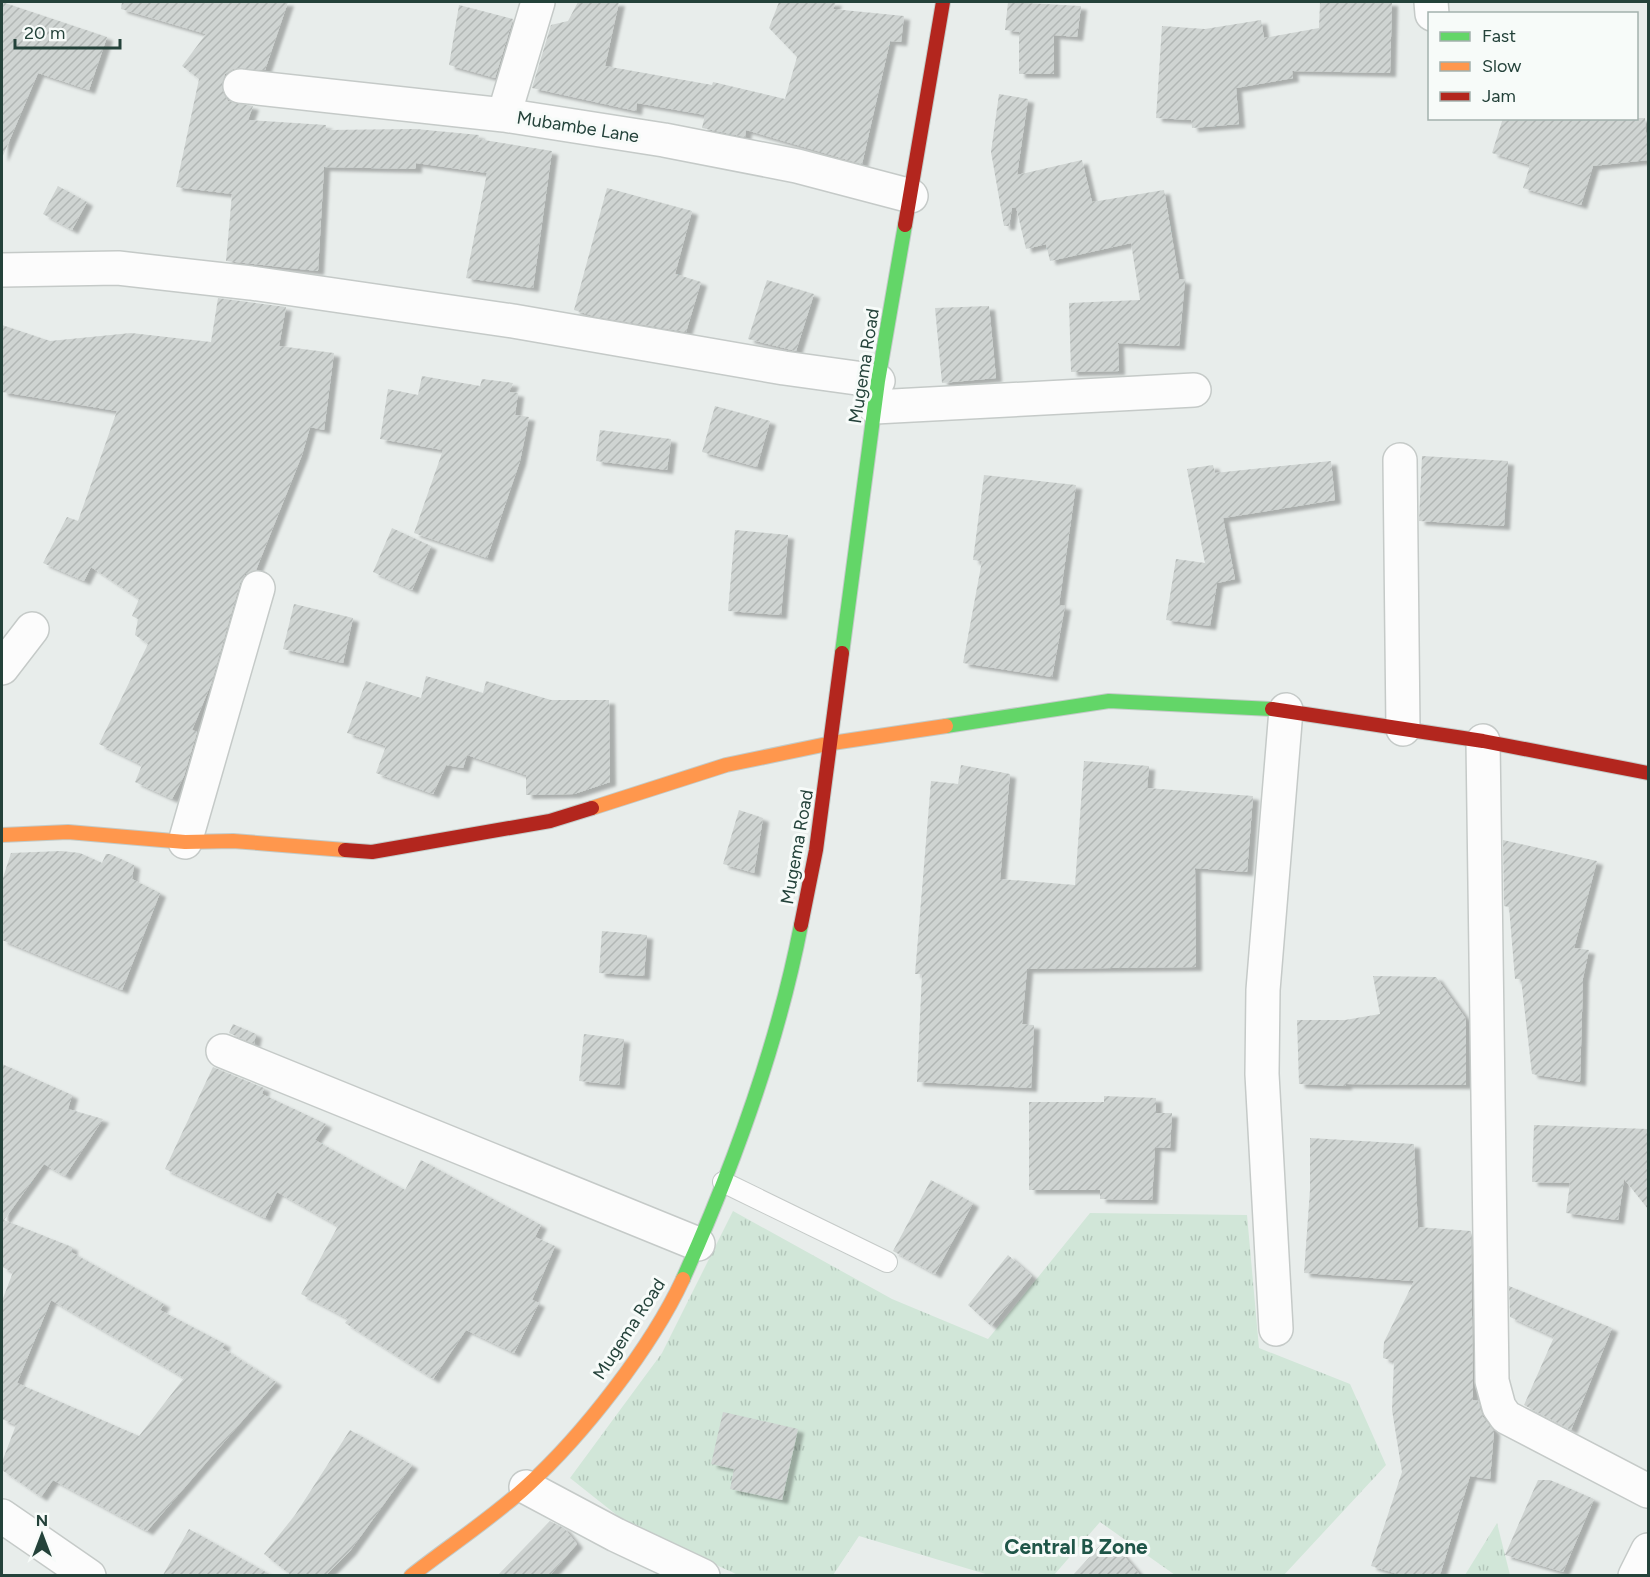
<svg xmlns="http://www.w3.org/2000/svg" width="1650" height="1577" font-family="Figtree,sans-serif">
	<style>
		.grass { fill: url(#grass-tufts) }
		.building { fill: url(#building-hatch); fill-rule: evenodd; filter: url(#shadow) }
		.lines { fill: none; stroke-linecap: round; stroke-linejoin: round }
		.lane-casing { stroke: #c5cac8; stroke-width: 22 }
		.street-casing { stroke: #c5cac8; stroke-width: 36 }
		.fast-casing { stroke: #c3cbc8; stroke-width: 16 }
		.slow-casing { stroke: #c3cbc8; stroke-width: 16 }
		.jam-casing { stroke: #c3cbc8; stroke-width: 16 }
		.lane { stroke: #fcfcfc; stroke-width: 20 }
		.street { stroke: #fcfcfc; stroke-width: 33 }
		.fast { stroke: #63d668; stroke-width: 14 }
		.slow { stroke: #ff974d; stroke-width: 14 }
		.jam { stroke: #b3261e; stroke-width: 14 }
		.labels { text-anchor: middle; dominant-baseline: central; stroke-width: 6; stroke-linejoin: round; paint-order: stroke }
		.street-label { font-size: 18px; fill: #24423a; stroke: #f7fbf9 }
		.quarter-label { font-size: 21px; font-weight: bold; fill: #1f5548; stroke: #f7fbf9 }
	</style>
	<defs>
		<pattern id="grass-tufts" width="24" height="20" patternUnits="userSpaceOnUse" patternTransform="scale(1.5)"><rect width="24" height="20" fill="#d1e6d8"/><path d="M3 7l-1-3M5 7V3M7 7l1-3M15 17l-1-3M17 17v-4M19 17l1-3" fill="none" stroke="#b3c6ba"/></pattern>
		<pattern id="building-hatch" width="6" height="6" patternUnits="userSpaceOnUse" patternTransform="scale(1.5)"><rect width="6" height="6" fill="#cfd4d2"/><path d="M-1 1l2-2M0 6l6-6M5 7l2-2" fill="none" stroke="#b2b7b5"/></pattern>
		<filter id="shadow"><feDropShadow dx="6" dy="4" stdDeviation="1.5" flood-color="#0004"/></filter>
	</defs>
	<rect width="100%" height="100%" fill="#e8edeb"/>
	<!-- grass -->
	<path class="grass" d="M733,1211l159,88 96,40 102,-126 157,2 12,133 91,36 36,81 -103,111 -108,-1 -75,-53 -46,53h-65l-130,-39 -26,39h-95l-110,-51 -58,-46 92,-125z
		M1497,1523l13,52h-45z"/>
	<!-- building -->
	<path class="building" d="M2,2l105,35 -18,53 -51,-17 -36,85z
		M122,2h166l-23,68 -32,-1 -8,5 -3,9 1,10 5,8 25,5 -5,14 78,5v5l90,-1 63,6 -1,4 74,12 -19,137 -67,-10 21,-105 -71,-10v6l-92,-2 -6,104 -92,-10 6,-67 -56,-7 23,-108 -17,-13 24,-32 -85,-25z
		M578,2h41l-14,64 107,19 1,-3 72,17 12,-42 -28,-29 10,-26h57l-3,7 71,7 -3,26 -11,-1 -28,123 -116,-34 -1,7 -43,-9 3,-13 -68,-12 -1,8 -104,-23 19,-63 17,-4z
		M1008,2l73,4 -4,31 -23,-2v39h-35v-42l-14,-2z
		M1320,2h72l-2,71 -98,-2 1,7 -57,10 3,36 -47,4 -1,-8 -35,-2 6,-92 43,3 56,-9 3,18 55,-10z
		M459,5l54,14 -18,59 -46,-13z
		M999,94l29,5 -11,76 65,-15 10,42 72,-12 15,89 6,1 -6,66 -61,-3 1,28 -48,1 -2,-69 71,-3 -9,-57 -81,18 -4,-17 -20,5 -10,-42 -4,1 -3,18h-5l-13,-74z
		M1503,118h142l3,42 -55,6 -12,39 -58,-17 7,-23 -38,-12z
		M58,186l29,16 -15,28 -29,-16z
		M607,188l85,23 -17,63 26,8 -15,50 -89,-15 -23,-7z
		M767,280l47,14 -18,57 -48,-12z
		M218,298l68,9 -7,39 55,7 -10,77 -14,-3 -8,28 -46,115 -11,4 -5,9 -29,101 -19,46 5,2 -13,44 -12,23 -37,-17 7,-17 -43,-21 49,-100 -13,-9 3,-16 -6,-3 7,-17 -48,-32 -7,14 -41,-18 24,-46 11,4 39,-110 -115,-19v-67l48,16 81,-8 80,9z
		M989,306l7,72 -54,5 -7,-75z
		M422,376l58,10 2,-7 31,4 -4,9 9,1 -3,22 14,2 -9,44 -33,97 -73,-25 29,-83 -63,-11 8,-50 30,6z
		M715,406l55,15 -13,46 -55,-15z
		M600,430l71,9 -4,31 -71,-9z
		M1422,456l86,5 -4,65 -85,-5z
		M1331,461l4,39 -112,18 12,61 -18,4 -7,43 -44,-6 10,-61 29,4 -18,-94 26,-4 2,8z
		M984,475l92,10 -17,120 6,1 -13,71 -89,-14 19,-102 -9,-1z
		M392,528l39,18 -19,44 -39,-18z
		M735,530l53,5 -7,80 -53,-4z
		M294,604l59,14 -10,45 -60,-14z
		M426,676l57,17 3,-12 65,19h58l1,82 -36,12 -48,1v-20l-59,-20 -4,13 -17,-3 -13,29 -57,-21 10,-27 -39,-13 19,-52 55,17z
		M1084,761l65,5 -2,22 106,8 -6,76 -52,-4 1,99 -169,2 -5,55 12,1 -3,63 -114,-6 5,-108h-7l16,-193 27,3 3,-19 49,9 -10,105 75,6z
		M739,810l24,8 -9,55 -31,-9z
		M1503,840l94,21 -23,87 15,2 -6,28 -3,104 -48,-8 -11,-95h-6l-6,-72 -5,-1z
		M61,851l19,2 22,10 4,-9h4l24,11 -2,14 28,14 -38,97 -120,-50v-59l9,-28z
		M602,931l45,4 -3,41 -45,-3z
		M1373,976l63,1 30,42v66l-120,-1v2l-47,-2 -2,-64h48l35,-6z
		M233,1024l23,10 -2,10 -25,-11z
		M584,1034l40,5 -5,46 -40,-4z
		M2,1064l70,31 -4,14 35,10 -38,57 -21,-12 -40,56 68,27 -1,5 93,52 -4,6 65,34 -3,4 54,34 -129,149 -94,-51 -12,17 -39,-27v-8l14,-37 -14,-6v-118l11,-29 -11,-5zM51,1300l133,78 -45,58 -122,-53z
		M213,1067l51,21 -2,6 64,30 -11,16 90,50 16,-30 120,65 -6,12 20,9 -23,54 7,3 -25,50 -48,-23 -33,49 -88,-56 3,-4 -47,-25 37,-68 -61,-34 -12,26 -100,-49z
		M1104,1096l52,2v15h16l-2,35 -15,-1 -3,53 -52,-1v-9h-71v-88h75z
		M1534,1125l114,4v80l-24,-30 -6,41 -52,-7 4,-30 -38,-1z
		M1310,1138l104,6 4,83 53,4 2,169 5,1 5,16 11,14 -4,48 -20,-3 -30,99h-39l-30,-9 31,-94 -10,-62 2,-49 -11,-3 1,-16 30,-61 -110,-8 6,-83z
		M931,1180l42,23 -38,71 -42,-23z
		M1008,1255l24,21 -41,50 -23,-21z
		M1509,1286l103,42 -41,102 -47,-25 30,-68 -44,-20z
		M723,1412l75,17 -16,71 -52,-11 4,-20 -23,-5z
		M350,1430l62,35 -62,86 -24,24h-35l-27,-21 31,-39z
		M1538,1480h12l44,19 -31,73 -58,-17z
		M550,1521l14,7 13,16 -27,31h-52z
		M189,1529l82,46h-108z
		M1108,1537l32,38h-67z"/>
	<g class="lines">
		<defs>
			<path id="lane" d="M723,1182l164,80"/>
			<path id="street" d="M1431,2l1,12
				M240,86l264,29 160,25 133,26 114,30
				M504,115l34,-113
				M2,270l116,-2 133,15 262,38 271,47 94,13
				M875,407l319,-17
				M1400,460l3,269
				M2,668l30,-39
				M1483,741l9,640 7,26 7,10 142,74
				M185,842l73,-254
				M223,1051l475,193
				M1276,1329l-14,-255 1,-84 23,-280
				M526,1487l90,48 87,41
				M2,1516l87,60
				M1635,1576l13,-26"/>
			<path id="fast" d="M842,653l36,-272 27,-156
				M946,726l163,-25 163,8
				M683,1279c51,-114 94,-231 118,-354"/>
			<path id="slow" d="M592,808l134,-43 106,-22 114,-17
				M2,835l66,-3 117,10 48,-1 112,9
				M411,1576c38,-30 80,-57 116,-90 56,-51 124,-138 156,-207"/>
			<path id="jam" d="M905,225l38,-223
				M1272,709l211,32 165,32
				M345,850l27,2 178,-31 42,-13
				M801,925l15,-75 26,-197"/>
		</defs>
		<!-- lane casing -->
		<use href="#lane" class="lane-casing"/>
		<!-- street casing -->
		<use href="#street" class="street-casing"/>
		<!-- fast casing -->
		<use href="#fast" class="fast-casing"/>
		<!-- slow casing -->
		<use href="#slow" class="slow-casing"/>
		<!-- jam casing -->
		<use href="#jam" class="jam-casing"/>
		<!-- lane -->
		<use href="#lane" class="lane"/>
		<!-- street -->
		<use href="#street" class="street"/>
		<!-- fast -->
		<use href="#fast" class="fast"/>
		<!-- slow -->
		<use href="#slow" class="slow"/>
		<!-- jam -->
		<use href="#jam" class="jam"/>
	</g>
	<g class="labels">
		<!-- street labels -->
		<g class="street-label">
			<text transform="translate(578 127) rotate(9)">Mubambe Lane</text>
			<text transform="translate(864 366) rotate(-81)">Mugema Road</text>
			<text transform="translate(797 847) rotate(-80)">Mugema Road</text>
			<text transform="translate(629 1329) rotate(-57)">Mugema Road</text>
		</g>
		<!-- quarter labels -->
		<g class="quarter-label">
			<text x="1076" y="1546">Central B Zone</text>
		</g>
	</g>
	<!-- border -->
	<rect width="1650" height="1577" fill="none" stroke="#24423a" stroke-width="6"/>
	<!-- legend -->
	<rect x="1428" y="12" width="210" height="108" fill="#f7fbf9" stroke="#a3b1ad" stroke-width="1.5"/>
	<rect x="1440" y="32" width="30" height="9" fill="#63d668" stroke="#a3b1ad" stroke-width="1.5"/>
	<text x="1482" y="42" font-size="18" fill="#24423a">Fast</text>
	<rect x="1440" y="62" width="30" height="9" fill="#ff974d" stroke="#a3b1ad" stroke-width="1.5"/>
	<text x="1482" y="72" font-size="18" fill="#24423a">Slow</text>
	<rect x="1440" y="92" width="30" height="9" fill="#b3261e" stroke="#a3b1ad" stroke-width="1.5"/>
	<text x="1482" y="102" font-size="18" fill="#24423a">Jam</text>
	<!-- north arrow -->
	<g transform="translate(42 1535)" stroke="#f7fbf9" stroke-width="4.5" paint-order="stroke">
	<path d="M0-4.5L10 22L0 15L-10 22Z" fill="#24423a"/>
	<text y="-9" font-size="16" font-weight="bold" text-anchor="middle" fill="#24423a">N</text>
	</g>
	<!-- scale -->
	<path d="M15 39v9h105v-9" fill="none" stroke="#24423a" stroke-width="3"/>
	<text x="24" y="39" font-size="18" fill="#24423a" stroke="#f7fbf9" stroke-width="4.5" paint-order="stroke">20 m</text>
</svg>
